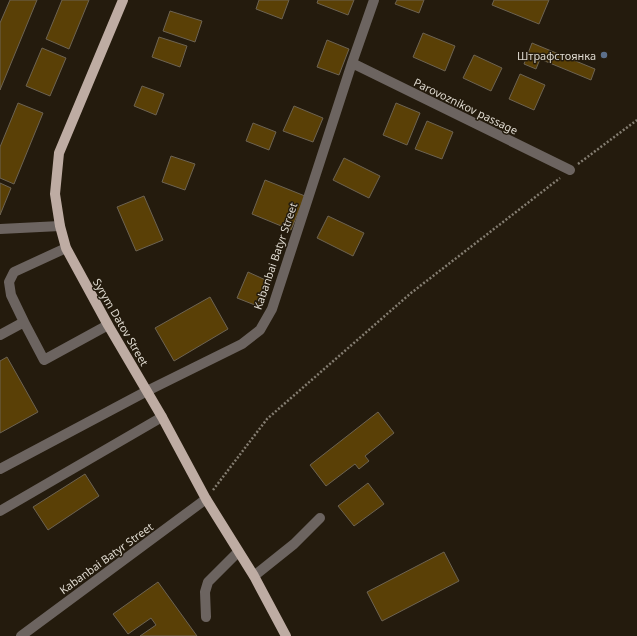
<svg xmlns="http://www.w3.org/2000/svg" width="637" height="636" font-family="'Noto Sans',sans-serif">
	<style>
		.building { fill: #5a4006; stroke: #6d6352 }
		.lines { fill: none; stroke-linecap: round; stroke-linejoin: round }
		.path { stroke: #847d71; stroke-width: 2.5; stroke-dasharray: 2 2; stroke-linecap: butt }
		.minor { stroke: #6c6460; stroke-width: 10 }
		.major { stroke: #beaca3; stroke-width: 10 }
		.service-dot { fill: #5c6f8a; stroke: #241b0d; stroke-width: 1.5 }
		.labels { text-anchor: middle; dominant-baseline: central; stroke-width: 3; stroke-linejoin: round; paint-order: stroke }
		.poi-label { font-size: 11px; fill: #dfdad0; stroke: #241b0d; text-anchor: end }
		.street-label { font-size: 11px; fill: #dfdad0; stroke: #241b0d }
	</style>
	<rect width="100%" height="100%" fill="#241b0d"/>
	<!-- building -->
	<path class="building" d="M10,0h27l-37,90v-67z
		M62,0h27l-20,49 -23,-10z
		M259,0h30l-7,19 -26,-10z
		M318,0h36l-6,15 -31,-12z
		M397,0h27l-5,13 -24,-9z
		M494,0h55l-10,24 -47,-19z
		M170,11l32,10 -7,21 -32,-11z
		M423,33l32,13 -10,25 -32,-14z
		M159,37l28,9 -7,21 -28,-10z
		M327,40l22,9 -10,26 -22,-8z
		M532,43l63,26 -4,11 -51,-21 -4,10 -12,-5z
		M42,48l24,10 -16,38 -24,-10z
		M474,55l28,13 -11,23 -28,-13z
		M520,74l25,11 -11,25 -25,-11z
		M142,86l22,8 -8,21 -22,-9z
		M18,103l25,10 -29,71 -14,-6v-31z
		M396,103l24,10 -13,32 -24,-10z
		M294,106l29,12 -10,24 -30,-11z
		M427,121l26,11 -11,27 -27,-10z
		M253,123l23,9 -7,18 -23,-9z
		M171,156l24,8 -10,26 -23,-8z
		M344,158l36,18 -11,22 -36,-18z
		M265,180l40,16 -14,34 -39,-16z
		M0,183l11,5 -11,27z
		M144,196l19,44 -27,11 -19,-44z
		M328,216l36,17 -11,23 -36,-18z
		M248,272l22,10 -10,25 -23,-9z
		M210,297l18,32 -54,32 -19,-33z
		M7,357l31,55 -38,21v-72z
		M378,412l16,21 -29,23 4,5 -10,8 -4,-5 -29,22 -16,-21z
		M85,474l14,22 -51,34 -15,-23z
		M368,483l16,21 -30,22 -16,-20z
		M444,552l15,29 -77,40 -15,-29z
		M158,582l39,54h-57l16,-11 -5,-7 -23,16 -15,-20z"/>
	<g class="lines">
		<!-- path -->
		<path class="path" d="M578,164l59,-44
			M213,490l54,-71 144,-126 149,-115"/>
		<!-- minor -->
		<path class="minor" d="M352,63l218,107
			M0,229l60,-3
			M24,322l20,38 64,-35
			M0,335l24,-13 -13,-27 -2,-13 5,-10 52,-24
			M0,469l147,-78 95,-47 18,-14 12,-21 80,-246 22,-63
			M0,511l162,-94
			M254,576l40,-32 26,-26
			M206,617l-1,-25 3,-10 30,-30
			M21,636l185,-137"/>
		<!-- major -->
		<path class="major" d="M123,0l-64,153 -4,41 5,32 6,22 42,77 54,92 44,82 48,77 32,60"/>
	</g>
	<!-- markers -->
	<circle class="service-dot" cx="604" cy="55" r="4"/>
	<g class="labels">
		<!-- poi labels -->
		<g class="poi-label">
			<text x="596" y="55">Штрафстоянка</text>
		</g>
		<!-- street labels -->
		<g class="street-label">
			<text transform="translate(466 106) rotate(26)">Parovoznikov passage</text>
			<text transform="translate(275 256) rotate(-71)">Kabanbai Batyr Street</text>
			<text transform="translate(121 322) rotate(60)">Syrym Datov Street</text>
			<text transform="translate(106 558) rotate(-36)">Kabanbai Batyr Street</text>
		</g>
	</g>
</svg>
